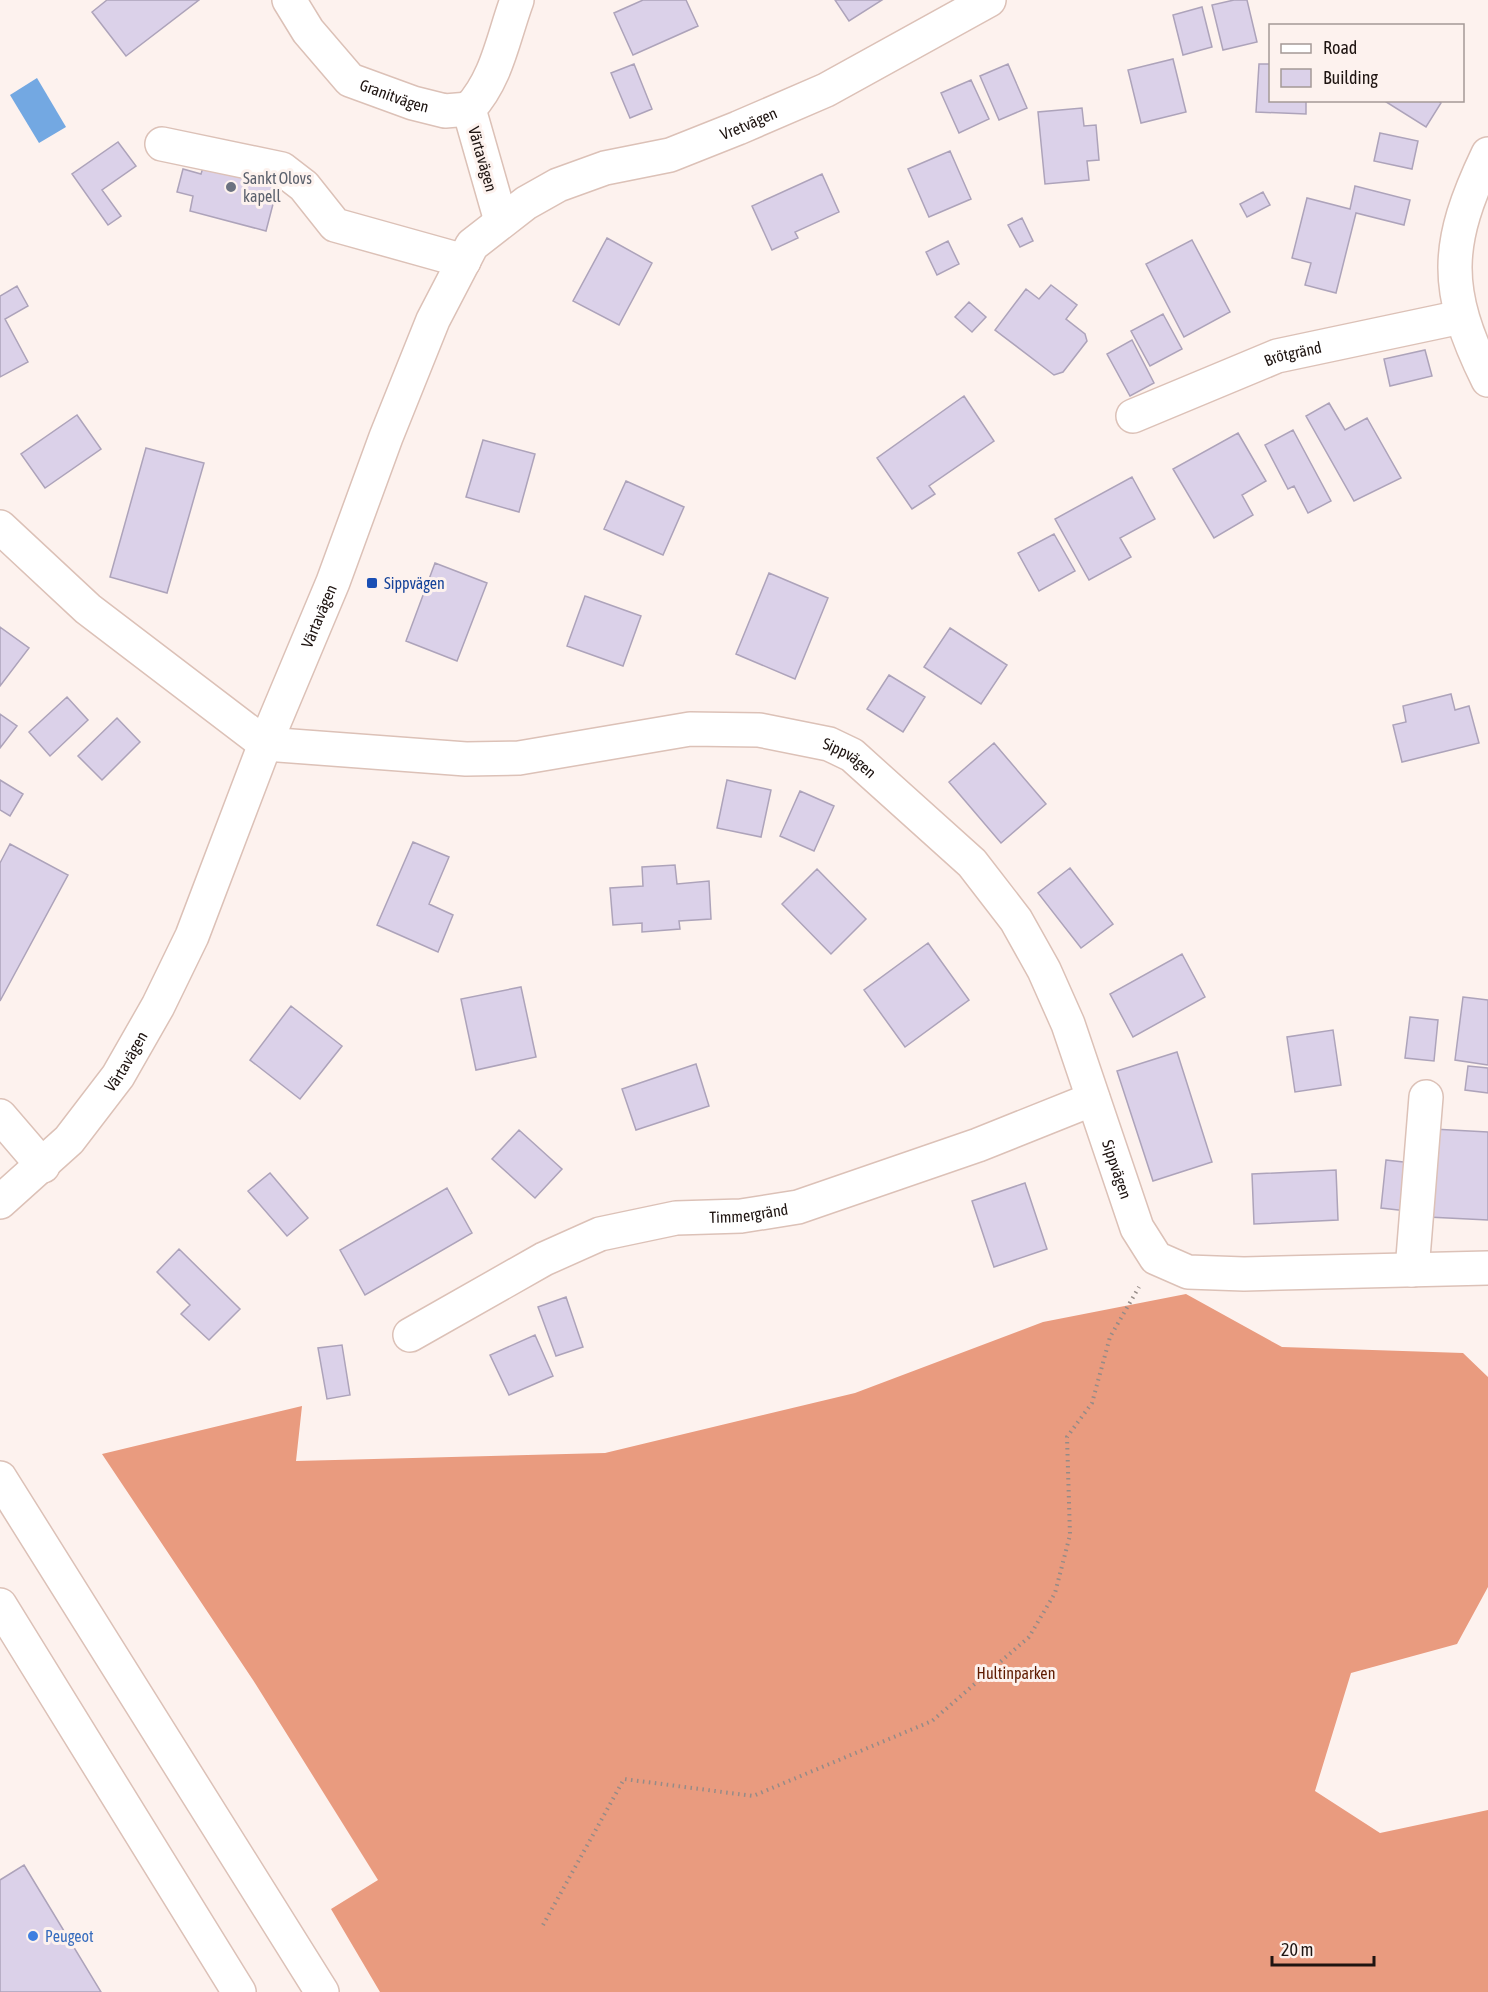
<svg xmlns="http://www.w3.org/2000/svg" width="1488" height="1992" font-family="'Asap Condensed',sans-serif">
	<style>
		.forest { fill: #e99b7f }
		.water { fill: #73a8e2 }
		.building { fill: #dbd1e9; stroke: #ada3ba; stroke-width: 1.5 }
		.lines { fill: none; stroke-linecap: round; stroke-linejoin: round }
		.minor-casing { stroke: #dcc1b7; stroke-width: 36 }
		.highway-casing { stroke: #dcc1b7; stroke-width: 36 }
		.path { stroke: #958b87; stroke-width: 4; stroke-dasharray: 1.5 4.5; stroke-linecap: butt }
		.minor { stroke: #fff; stroke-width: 33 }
		.highway { stroke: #fff; stroke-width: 33 }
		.worship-dot { fill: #6b7280; stroke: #fdf2ee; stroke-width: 2 }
		.transit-dot { fill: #1a4fb4; stroke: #fdf2ee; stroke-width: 2 }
		.shop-dot { fill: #3f7fe0; stroke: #fdf2ee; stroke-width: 2 }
		.labels { text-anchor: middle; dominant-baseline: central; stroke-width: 6; stroke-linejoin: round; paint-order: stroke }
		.street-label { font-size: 16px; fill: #1e1411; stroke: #fdf2ee }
		.worship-label { font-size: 16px; fill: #5b616d; stroke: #fdf2ee; text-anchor: start }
		.transit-label { font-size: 16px; fill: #164399; stroke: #fdf2ee; text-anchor: start }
		.park-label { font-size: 16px; fill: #5f1b00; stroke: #fdf2ee }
		.shop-label { font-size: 16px; fill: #366cbe; stroke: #fdf2ee; text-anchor: start }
	</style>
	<rect width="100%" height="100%" fill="#fdf2ee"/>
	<!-- forest -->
	<path class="forest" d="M1186,1294l96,53 181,6 25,24v210l-31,57 -106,29 -36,118 65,42 108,-23v182h-1108l-49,-83 47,-29 -125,-200 -151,-226 200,-48 -6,55 309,-8 250,-60 188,-71z"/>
	<!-- water -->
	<path class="water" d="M37,78l29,49 -27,16 -29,-48z"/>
	<!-- building -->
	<path class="building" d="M107,0h92l-73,56 -34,-44z
		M643,0h43l12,26 -65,29 -19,-42z
		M835,0h47l-33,21z
		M1234,0h13l10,42 -34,8 -11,-45z
		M1202,7l10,40 -29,8 -10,-40z
		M1173,59l13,53 -45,11 -13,-53z
		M634,64l18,45 -22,9 -19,-45z
		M1008,64l19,44 -28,12 -19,-44z
		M1259,64h11v36h36v14l-50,-2z
		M971,80l18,39 -30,14 -18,-40z
		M1383,100h54l4,3 -15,24z
		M1082,108l2,18 12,-1 3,35 -12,1 2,19 -44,4 -7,-72z
		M1380,133l38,8 -6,28 -38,-8z
		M118,142l18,24 -34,24 19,26 -13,9 -36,-51z
		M950,151l21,48 -42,18 -21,-48z
		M205,161l74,20 -13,50 -76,-20 3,-15 -16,-4 6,-23 18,5z
		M822,174l17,38 -44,20 3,6 -26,12 -20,-44z
		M1355,186l55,14 -6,25 -48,-12 -20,80 -31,-8 6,-22 -19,-5 15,-60 43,11z
		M1263,192l7,13 -23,12 -7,-13z
		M1022,218l11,23 -13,6 -12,-22z
		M607,238l45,25 -33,62 -46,-24z
		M1192,240l38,72 -46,25 -38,-73z
		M948,241l11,23 -22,11 -11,-23z
		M1051,285l26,20 -11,14 19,15 2,7 -24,31 -9,3 -59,-45 31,-41 13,10z
		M17,286l11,20 -23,13 23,43 -28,15v-81z
		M969,302l17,15 -14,15 -17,-15z
		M1163,314l19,35 -32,17 -19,-35z
		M1132,340l22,43 -24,13 -23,-42z
		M1425,350l7,26 -42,10 -6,-27z
		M964,396l30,45 -65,45 6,8 -23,15 -35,-51z
		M1329,403l16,27 22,-12 34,60 -47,23 -48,-85z
		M77,415l24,34 -56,39 -24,-34z
		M1293,430l38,71 -23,12 -14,-27 -6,3 -23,-44z
		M1238,433l28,48 -24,14 11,20 -39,23 -41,-69z
		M483,440l52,14 -16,58 -53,-15z
		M146,448l58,15 -37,130 -57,-16z
		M1132,477l23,42 -35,19 11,19 -42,23 -34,-61z
		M626,481l58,26 -21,48 -59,-26z
		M1054,534l21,37 -36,20 -21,-38z
		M435,563l52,20 -30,78 -51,-20z
		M769,573l59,25 -33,81 -59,-25z
		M585,596l56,20 -18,50 -56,-20z
		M0,627l29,21 -29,38z
		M950,628l57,37 -26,39 -57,-37z
		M889,675l36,22 -22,35 -36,-23z
		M1451,694l4,16 14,-4 10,37 -77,19 -9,-37 13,-3 -3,-16z
		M67,697l21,23 -38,36 -21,-24z
		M0,714l17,12 -17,22z
		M117,718l23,24 -38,38 -24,-24z
		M994,743l52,61 -45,39 -52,-61z
		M0,780l23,14 -13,22 -10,-6z
		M727,780l44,10 -10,47 -44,-9z
		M800,791l34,15 -20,45 -34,-15z
		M413,842l36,15 -20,47 24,11 -15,37 -61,-27z
		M10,844l58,31 -68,126v-138z
		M675,865l2,19 32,-3 2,38 -32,2 1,8 -38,3v-9l-29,2 -3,-37 33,-2 -1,-19z
		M1070,868l43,56 -32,24 -43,-55z
		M817,869l49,50 -35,35 -49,-50z
		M928,943l41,57 -64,47 -41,-57z
		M1182,954l23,43 -72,40 -23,-43z
		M521,987l15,70 -60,13 -15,-71z
		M1463,997l25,3v65l-33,-5z
		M291,1006l51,40 -42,53 -50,-39z
		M1410,1017l28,3 -4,41 -29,-3z
		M1333,1030l8,55 -46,7 -8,-55z
		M1177,1052l35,110 -59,19 -36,-110z
		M696,1064l13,42 -73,24 -14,-41z
		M1468,1066l20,2v25l-23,-3z
		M1433,1129l55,3v88l-60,-3z
		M519,1130l43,39 -27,29 -43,-39z
		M1386,1160l26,3 -5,48 -26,-3z
		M1336,1170l2,50 -84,4 -2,-50z
		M270,1173l38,45 -21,18 -39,-45z
		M1025,1183l22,66 -53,18 -22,-66z
		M447,1188l25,45 -107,62 -25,-45z
		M179,1249l61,60 -31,31 -28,-26 9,-9 -33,-33z
		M566,1297l17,50 -27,9 -18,-49z
		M535,1335l18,41 -44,19 -19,-40z
		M342,1345l8,50 -23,4 -9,-51z
		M24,1865l77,127h-101v-112z"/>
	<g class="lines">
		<defs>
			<g id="minor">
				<path id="s1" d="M289,0l19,31 42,49 63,23 32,8 24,-2"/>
				<path d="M162,144l120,25 22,17 31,39 129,36"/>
				<path d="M1488,154c-43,90 -45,135 0,226"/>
				<path d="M501,221l-32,-112c28,-30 34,-71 48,-109"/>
				<path id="s2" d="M1133,416l144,-60 184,-39"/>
				<path id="s3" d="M0,527l88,82 177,135 201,15 53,-1 171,-29 69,1 70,14 23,11 120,108 44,57 28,50 24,54 69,204 19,30 32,14 56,2 244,-6"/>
				<path d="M0,1116l43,50"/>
				<path id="s4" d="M0,1202l69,-62 49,-64 40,-70 34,-70 73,-192 68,-162 53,-145 47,-117 39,-75 54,-42 32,-18 47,-17 65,-13 68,-27 88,-38 163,-90"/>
				<path d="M1412,1270l14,-173"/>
				<path id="s5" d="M410,1335l134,-76 56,-25 76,-16 65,-2 57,-9 180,-62 115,-46"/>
			</g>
			<path id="highway" d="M0,1478l322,514
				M0,1605l239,387"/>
		</defs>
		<!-- minor casing -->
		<use href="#minor" class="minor-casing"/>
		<!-- highway casing -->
		<use href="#highway" class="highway-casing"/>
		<!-- path -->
		<path class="path" d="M543,1925l81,-146 129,17 179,-75 97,-84 26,-44 15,-58 -3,-98 25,-34 18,-66 29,-50"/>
		<!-- minor -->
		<use href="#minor" class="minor"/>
		<!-- highway -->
		<use href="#highway" class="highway"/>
	</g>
	<!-- markers -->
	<circle class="worship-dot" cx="231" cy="187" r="6"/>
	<rect class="transit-dot" x="366" y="577" width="12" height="12" rx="3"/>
	<circle class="shop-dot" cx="33" cy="1936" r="6"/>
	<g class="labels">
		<!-- street labels -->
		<g class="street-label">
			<text stroke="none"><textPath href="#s1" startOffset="148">Granitvägen</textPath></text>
			<text stroke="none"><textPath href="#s4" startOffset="1384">Vretvägen</textPath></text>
			<text transform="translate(483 159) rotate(74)">Värtavägen</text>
			<text stroke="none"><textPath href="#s2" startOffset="172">Brötgränd</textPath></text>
			<text stroke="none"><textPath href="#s4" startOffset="676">Värtavägen</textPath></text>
			<text stroke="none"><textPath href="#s3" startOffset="936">Sippvägen</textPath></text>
			<text stroke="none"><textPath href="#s4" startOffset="190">Värtavägen</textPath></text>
			<text stroke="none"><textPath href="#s3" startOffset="1440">Sippvägen</textPath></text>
			<text stroke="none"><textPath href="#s5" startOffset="366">Timmergränd</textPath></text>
		</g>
		<!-- worship labels -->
		<g class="worship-label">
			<text x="243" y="178">Sankt Olovs<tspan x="243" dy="18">kapell</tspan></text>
		</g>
		<!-- transit labels -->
		<g class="transit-label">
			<text x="384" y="583">Sippvägen</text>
		</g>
		<!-- park labels -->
		<g class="park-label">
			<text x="1016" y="1673">Hultinparken</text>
		</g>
		<!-- shop labels -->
		<g class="shop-label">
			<text x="45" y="1936">Peugeot</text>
		</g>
	</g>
	<!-- legend -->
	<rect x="1269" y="24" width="195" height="78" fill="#fdf2ee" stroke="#a49996" stroke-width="1.5"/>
	<rect x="1281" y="44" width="30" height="9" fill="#ffffff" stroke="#a49996" stroke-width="1.5"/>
	<text x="1323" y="54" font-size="18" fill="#1e1411">Road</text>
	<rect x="1281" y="69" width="30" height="18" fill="#dbd1e9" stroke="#a49996" stroke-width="1.5"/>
	<text x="1323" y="84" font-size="18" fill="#1e1411">Building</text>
	<!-- scale -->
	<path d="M1272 1956v9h102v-9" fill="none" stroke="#1e1411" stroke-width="3"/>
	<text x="1281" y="1956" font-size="18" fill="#1e1411" stroke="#fdf2ee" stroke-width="4.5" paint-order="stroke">20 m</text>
</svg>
